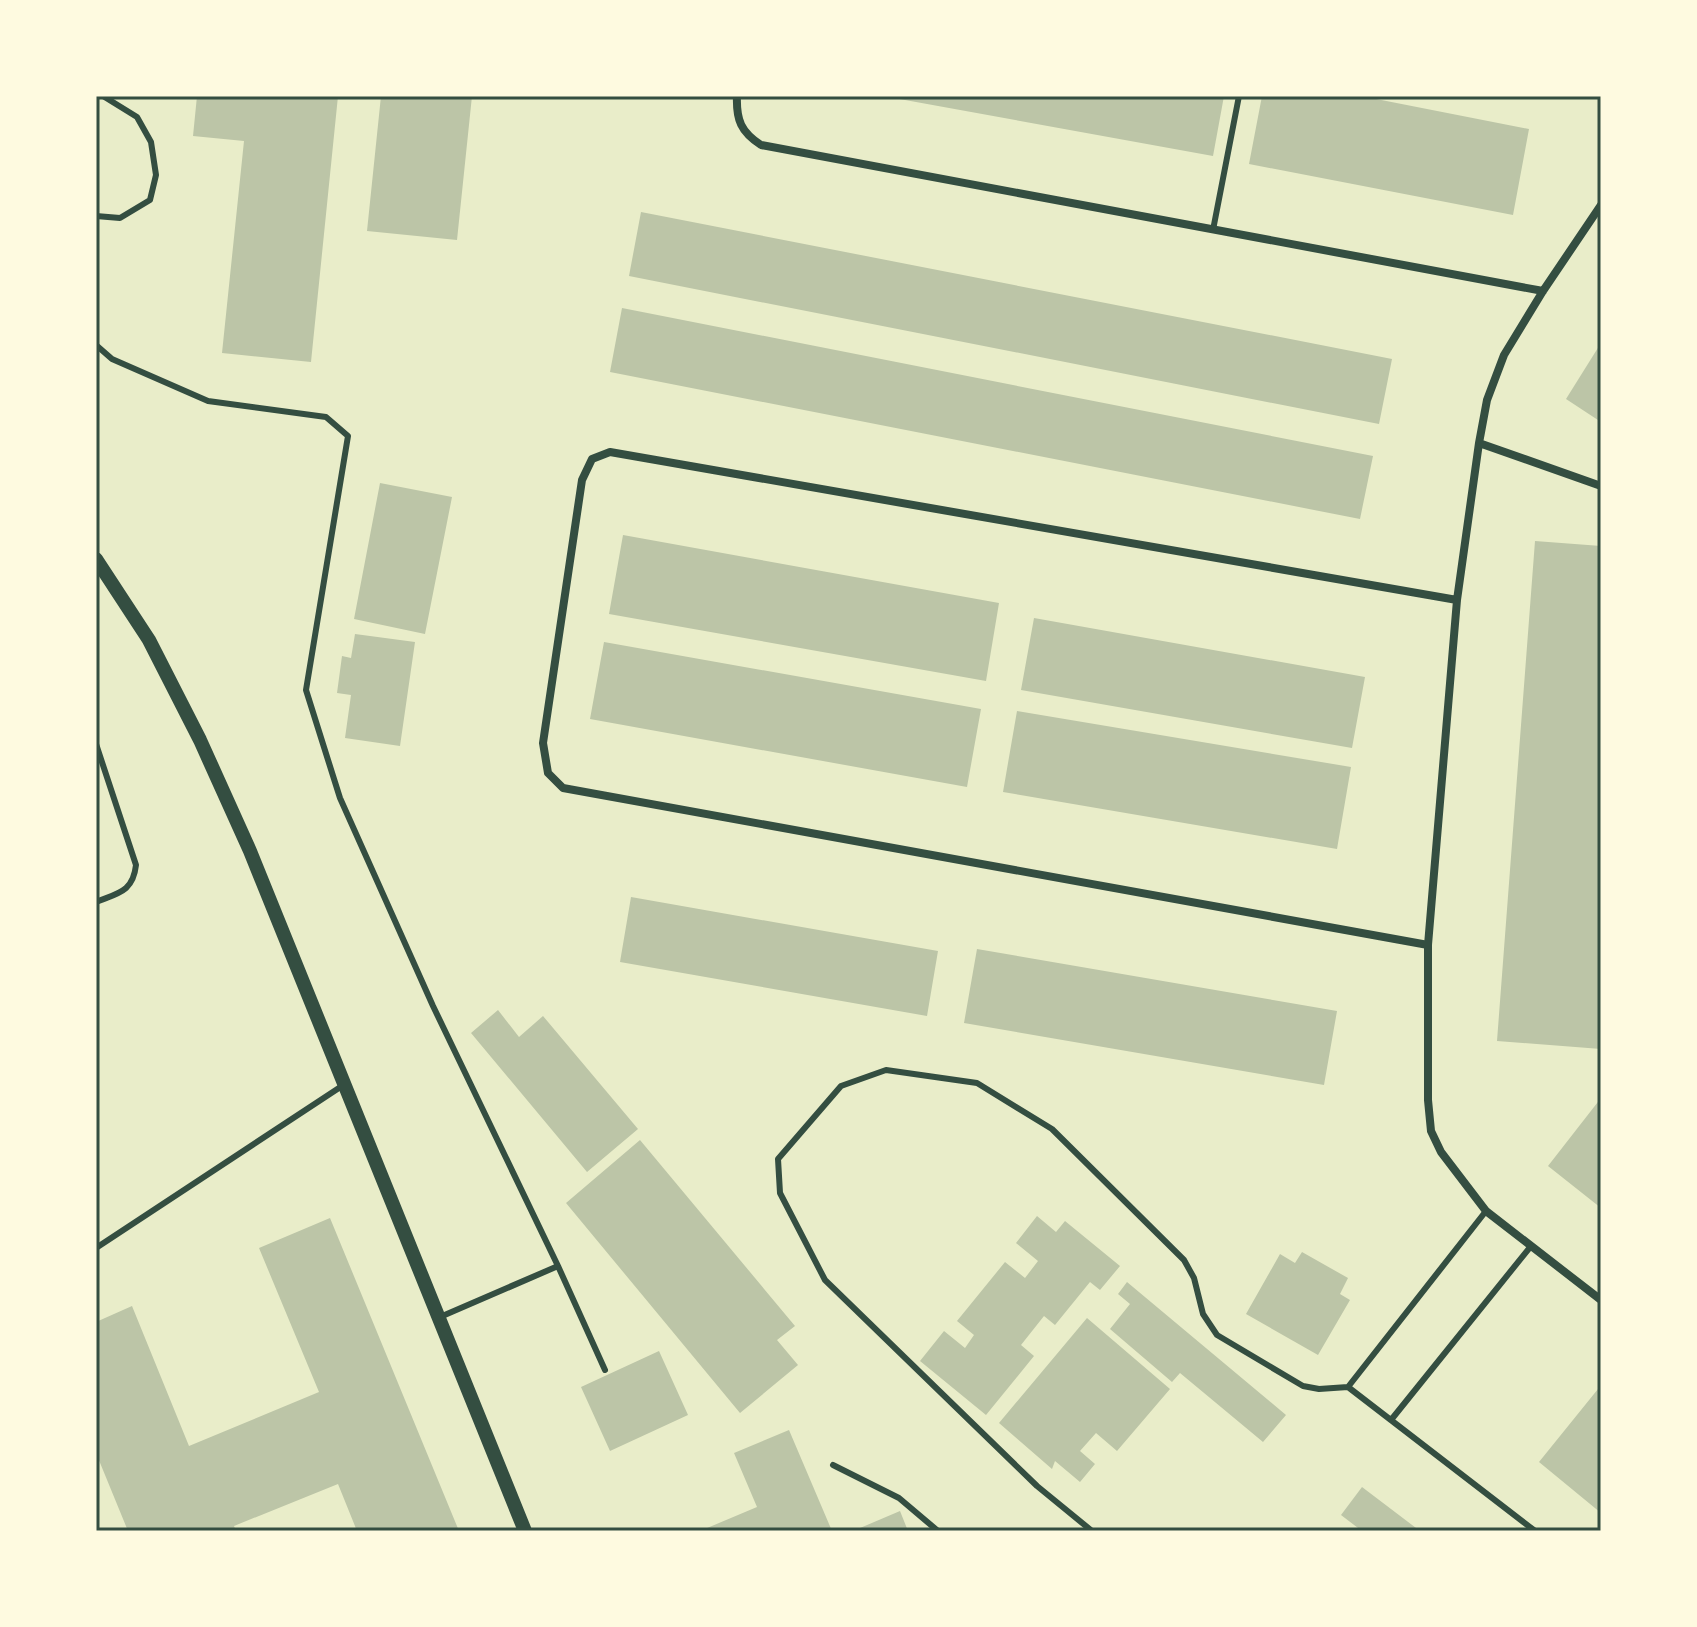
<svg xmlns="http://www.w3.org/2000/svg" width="1697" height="1627" font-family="Georgia,serif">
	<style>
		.building { fill: #bcc5a7 }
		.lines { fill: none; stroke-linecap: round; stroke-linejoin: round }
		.service { stroke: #344e41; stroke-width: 6 }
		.minor { stroke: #344e41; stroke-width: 8 }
		.tertiary { stroke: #344e41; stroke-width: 14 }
		.neatline { fill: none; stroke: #344e41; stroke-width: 3 }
	</style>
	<rect width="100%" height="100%" fill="#e9edc9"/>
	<!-- building -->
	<path class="building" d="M197,96h141l-27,266 -89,-9 22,-212 -51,-5z
		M381,96h91l-15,144 -90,-9z
		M894,96h330l-11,60 -319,-58z
		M1262,96h99l168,33 -16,86 -264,-51z
		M641,212l751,147 -13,65 -750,-148z
		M622,308l751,148 -13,63 -750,-147z
		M1601,343v79l-35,-23z
		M380,483l72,14 -27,137 -71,-15z
		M623,535l376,68 -13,78 -377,-67z
		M1535,541l66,5v503l-104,-8z
		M1034,618l331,59 -13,71 -331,-58z
		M355,634l60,8 -15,104 -55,-8 6,-43 -14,-2 5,-37 9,2z
		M604,642l377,67 -14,78 -377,-68z
		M1017,711l334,56 -14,82 -334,-57z
		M631,897l307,54 -11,65 -307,-54z
		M977,949l360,62 -13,74 -360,-62z
		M498,1010l21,27 24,-21 95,113 -51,43 -116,-139z
		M1601,1098v110l-53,-42z
		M640,1140l155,186 -18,14 21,25 -58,48 -174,-210z
		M1037,1216l19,16 9,-11 55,45 -20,24 -10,-8 -35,43 -11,-9 -23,29 13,11 -48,59 -66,-54 24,-30 21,17 9,-13 -17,-14 48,-59 20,16 13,-17 -22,-18z
		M330,1218l129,313h-102l-19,-47 -104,42 2,5h-108l-32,-78v-131l36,-16 57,140 130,-54 -60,-144z
		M1302,1252l46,26 -8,16 10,6 -32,55 -72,-41 34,-60 15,9z
		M1127,1282l159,133 -23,27 -83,-69 -8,9 -62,-53 20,-25 -12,-10z
		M1087,1318l83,71 -53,62 -21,-18 -16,18 15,13 -15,18 -25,-21 -3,8 -53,-46z
		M659,1351l29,64 -78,36 -29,-64z
		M1598,1389l3,3v121l-62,-51z
		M789,1430l43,101h-132l57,-24 -23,-54z
		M1362,1487l58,44h-58l-21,-16z
		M900,1511l8,20h-55z"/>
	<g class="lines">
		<!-- service -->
		<path class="service" d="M96,216l24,2 30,-18 6,-25 -5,-33 -14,-25 -34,-21
			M1213,230l26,-134
			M96,345l16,14 96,42 118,16 22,19 -42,254 34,108 93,208 125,260 47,104
			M96,744l40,121c-3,27 -18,28 -40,37
			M96,1248l249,-164
			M440,1317l118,-51
			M1348,1387l138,-176
			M1391,1420l140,-174
			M833,1465l66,33 39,33
			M1092,1531l-55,-45 -212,-206 -45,-87 -2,-34 63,-73 45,-16 91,13 75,46 132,131 10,18 9,36 14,21 86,51 16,3 29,-2 187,144"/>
		<!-- minor -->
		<path class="minor" d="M737,96c-1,24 4,36 24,49l782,146
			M1601,205l-58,86 -39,64 -17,45 -8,43 -22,157 -29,345v155l3,31 10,21 45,59 115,89
			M1479,443l122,43
			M1428,945l-865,-157 -15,-15 -5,-30 39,-263 10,-21 18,-7 847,148"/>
		<!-- tertiary -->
		<path class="tertiary" d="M96,559l53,81 51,100 50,111 275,680"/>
	</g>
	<!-- border -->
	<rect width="1697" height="1627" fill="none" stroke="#fefae0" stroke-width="196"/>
	<rect x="98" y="98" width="1501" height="1431" class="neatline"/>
</svg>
